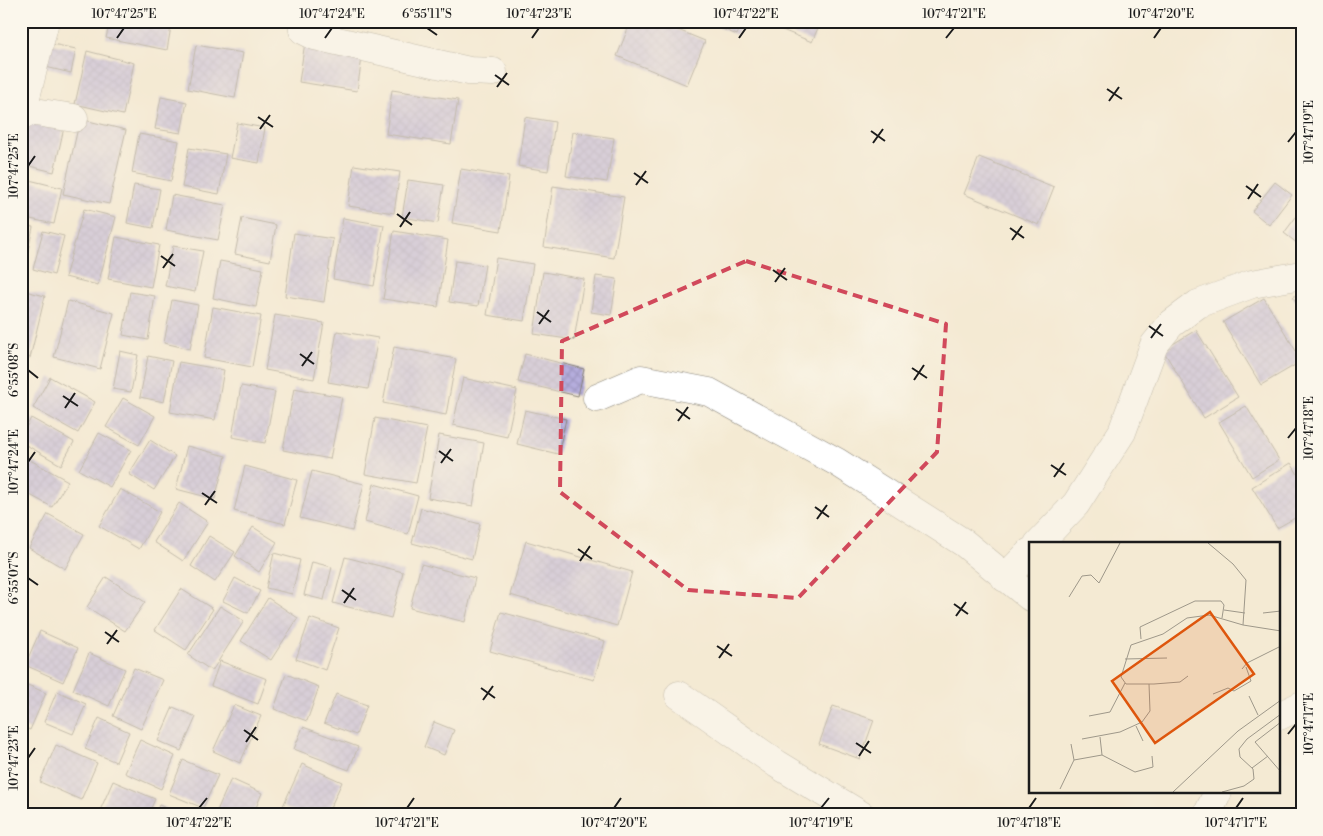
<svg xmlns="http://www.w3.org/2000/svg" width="1323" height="836" font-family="'Libre Bodoni',serif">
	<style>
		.building { fill: url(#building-cross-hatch) }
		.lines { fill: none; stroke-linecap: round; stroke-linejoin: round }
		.street-casing { stroke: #888378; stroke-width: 29 }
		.street { stroke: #fff; stroke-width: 28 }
		.marked { fill: none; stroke: #d1495b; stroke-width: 4; stroke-dasharray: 10 6; stroke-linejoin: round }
		.ticks { fill: none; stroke: #1c1c1c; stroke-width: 2 }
		.inset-road { fill: none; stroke: #9e988a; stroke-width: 1 }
		.view { fill: #de560d; fill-opacity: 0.15; stroke: #de560d; stroke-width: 2.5 }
		.inset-edge { fill: none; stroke: #1c1c1c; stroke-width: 2.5 }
		.neatline { fill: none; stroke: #1c1c1c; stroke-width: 2 }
		.ticks-label { font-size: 12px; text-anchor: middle; fill: #1c1c1c }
	</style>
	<defs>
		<pattern id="building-cross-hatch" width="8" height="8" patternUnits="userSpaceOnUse" patternTransform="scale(1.25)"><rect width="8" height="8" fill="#b5addd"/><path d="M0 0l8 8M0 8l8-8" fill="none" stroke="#9b94bd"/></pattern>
	</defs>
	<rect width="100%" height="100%" fill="#fbf7ec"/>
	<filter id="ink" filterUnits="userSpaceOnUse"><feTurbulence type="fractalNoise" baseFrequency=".02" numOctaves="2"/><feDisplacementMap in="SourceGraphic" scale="10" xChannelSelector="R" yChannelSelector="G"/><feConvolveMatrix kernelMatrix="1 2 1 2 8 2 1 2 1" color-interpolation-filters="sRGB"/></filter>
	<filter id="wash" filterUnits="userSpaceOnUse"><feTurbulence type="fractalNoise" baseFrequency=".0096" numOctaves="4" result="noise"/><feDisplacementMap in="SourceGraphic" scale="20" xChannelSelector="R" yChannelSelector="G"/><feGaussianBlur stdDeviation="1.12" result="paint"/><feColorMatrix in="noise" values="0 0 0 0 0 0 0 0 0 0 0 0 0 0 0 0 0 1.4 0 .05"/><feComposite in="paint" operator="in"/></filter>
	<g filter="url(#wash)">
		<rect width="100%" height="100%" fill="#f4ead3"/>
		<g id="blocks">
			<!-- building -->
			<path class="building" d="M110,21h62l-5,29 -61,-12z
				M408,21h26l-1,5z
				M631,21h25l49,20 -18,44 -70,-29z
				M703,21h40l-6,14z
				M778,21h43l-9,21 -37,-15z
				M43,42l33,7 -5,24 -34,-8z
				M305,42l58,9 -6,40 -58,-9z
				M196,45l47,8 -8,45 -47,-9z
				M87,51l47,12 -11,52 -48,-11z
				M392,90l66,10 -7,44 -65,-10z
				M161,97l26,5 -6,31 -26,-4z
				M29,115l36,8 -11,49 -33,-8v-13z
				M525,117l30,5 -7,49 -30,-5z
				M80,119l46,11 -17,74 -46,-10z
				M237,123l28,5 -6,35 -29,-5z
				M573,132l41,6 -7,44 -41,-6z
				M139,134l40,7 -8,40 -39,-8z
				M189,148l37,6 -7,40 -37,-7z
				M979,157l75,30 -15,38 -75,-31z
				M354,165l46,7 -6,41 -46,-7z
				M461,169l48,8 -8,54 -49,-8z
				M21,178l41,10 -8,36 -33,-7z
				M408,180l36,5 -6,38 -36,-6z
				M1275,182l17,13 -23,30 -17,-14z
				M134,185l26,4 -7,39 -26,-5z
				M553,186l71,11 -10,61 -70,-11z
				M172,195l53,10 -7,35 -52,-10z
				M84,209l32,8 -18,68 -33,-8z
				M1302,209v38l-18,-14z
				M242,218l34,7 -6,36 -35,-7z
				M343,218l41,7 -10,61 -41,-7z
				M21,225l12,2 -11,52 -1,-1z
				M43,231l21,5 -10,39 -21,-6z
				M394,231l54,9 -10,67 -55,-8z
				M294,233l39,6 -9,63 -39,-6z
				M116,237l43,8 -8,42 -43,-8z
				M173,246l30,5 -8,41 -30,-6z
				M496,258l37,6 -9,57 -37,-6z
				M220,261l43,8 -7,38 -43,-9z
				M455,261l30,4 -7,41 -29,-4z
				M543,272l41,7 -10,61 -40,-6z
				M596,276l21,3 -6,36 -20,-3z
				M21,290l24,6 -15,62 -9,-2z
				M1302,291v20l-9,-14z
				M130,292l25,4 -7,44 -25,-5z
				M1264,298l38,63 -41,24 -38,-63z
				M172,300l26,5 -8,44 -26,-6z
				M68,301l46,12 -14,56 -46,-12z
				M213,307l48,9 -9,51 -48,-9z
				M275,315l49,8 -10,56 -49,-9z
				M1196,330l42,67 -34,21 -41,-68z
				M337,331l41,7 -10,51 -40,-7z
				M394,347l62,12 -10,56 -63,-12z
				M120,351l18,4 -7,37 -18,-3z
				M525,354l59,15 -6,27 -60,-14z
				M148,356l24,5 -8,41 -24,-5z
				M179,362l45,8 -9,50 -45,-8z
				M50,377l45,25 -17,31 -45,-25z
				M463,378l54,12 -10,47 -54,-12z
				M241,386l34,6 -10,51 -33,-6z
				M294,388l48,9 -12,62 -47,-9z
				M123,398l32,18 -16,29 -33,-18z
				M1246,406l33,54 -27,17 -33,-55z
				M525,410l41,9 -8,35 -41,-10z
				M31,418l43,24 -13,23 -40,-23v-5z
				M375,418l52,10 -11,55 -51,-9z
				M99,433l32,17 -21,37 -31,-17z
				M439,435l45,8 -11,63 -45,-8z
				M150,440l25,16 -21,34 -25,-16z
				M187,446l39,10 -11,43 -39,-10z
				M21,455l47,26 -16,26 -31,-17z
				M1291,463l11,18v33l-25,14 -25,-41z
				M245,466l52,14 -12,44 -51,-13z
				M312,471l52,13 -12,47 -52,-13z
				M374,484l44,12 -10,38 -43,-12z
				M120,489l40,23 -21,37 -40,-23z
				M179,503l29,19 -25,39 -29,-19z
				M421,508l59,16 -8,35 -60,-16z
				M48,514l36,20 -19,35 -36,-21z
				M253,527l24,15 -18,30 -24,-16z
				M209,536l26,16 -20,30 -24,-16z
				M526,541l106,31 -15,54 -107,-31z
				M274,553l26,7 -8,34 -26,-6z
				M345,557l58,15 -12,46 -58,-15z
				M312,562l20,5 -8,33 -20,-5z
				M421,564l54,14 -10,44 -55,-14z
				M106,577l39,25 -20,29 -38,-24z
				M235,578l25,13 -12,22 -25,-12z
				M181,589l32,20 -27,41 -31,-20z
				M268,598l30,20 -27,42 -30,-19z
				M220,606l24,15 -32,50 -24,-16z
				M501,612l104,29 -11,39 -104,-29z
				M310,618l29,10 -14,42 -29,-11z
				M40,631l38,17 -15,34 -38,-17z
				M89,653l36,16 -16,37 -36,-16z
				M220,661l47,18 -9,25 -47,-18z
				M134,668l29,12 -22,49 -28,-13z
				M286,674l33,13 -12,34 -33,-12z
				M21,682l25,11 -16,37 -9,-4z
				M57,691l29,13 -13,30 -29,-12z
				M336,694l31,11 -11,30 -32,-12z
				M234,705l27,11 -21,47 -27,-12z
				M833,706l41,14 -14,39 -41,-15z
				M173,707l23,10 -15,34 -23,-10z
				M99,718l30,14 -13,30 -31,-13z
				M434,722l20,8 -10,25 -20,-8z
				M303,727l55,20 -9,23 -55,-21z
				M140,740l35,16 -14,33 -36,-16z
				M56,745l41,18 -16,37 -41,-18z
				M183,760l35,15 -15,33 -34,-14z
				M302,764l40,18 -15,33h-25l-19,-9z
				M231,779l31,14 -9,22h-31l-6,-2z
				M113,781l42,18 -7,16h-50z
				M159,805l23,10h-27z"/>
		</g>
	</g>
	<g filter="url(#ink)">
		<use href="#blocks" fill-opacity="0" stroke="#888378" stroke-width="1"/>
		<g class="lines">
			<defs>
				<path id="street" d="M302,21l1,9 12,6 154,35 24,1
					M22,110l52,8
					M21,117l24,-96
					M597,398l44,-19 68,13 128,70 127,81 66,54
					M1038,544l38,-40 46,-72 32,-87 17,-21 27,-20 54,-20 50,-9
					M1005,578l25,-26
					M679,695l98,69 84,51
					M1279,716l23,-11
					M1207,815l11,-23"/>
			</defs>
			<!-- street casing -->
			<use href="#street" class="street-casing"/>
			<!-- street -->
			<use href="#street" class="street"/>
		</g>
	</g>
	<!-- marked area -->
	<path d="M0 0H1323V836H0ZM746,261l200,63 -9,128 -139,146 -110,-8 -128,-98 2,-151z" fill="#f4ead3" fill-opacity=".55" fill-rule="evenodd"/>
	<path class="marked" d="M746,261l200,63 -9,128 -139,146 -110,-8 -128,-98 2,-151z"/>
	<!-- ticks -->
	<path class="ticks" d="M427,28l10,7M117,38l7,-10M325,38l7,-10M532,38l7,-10M739,38l7,-10M946,38l8,-10M1154,38l7,-10M495,75l14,10M497,87l10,-14M1107,89l15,10M1109,101l10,-14M258,117l15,10M260,129l10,-14M871,131l14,10M1288,142l8,-10M873,143l10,-14M28,166l7,-10M634,173l14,10M636,185l10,-14M1246,186l15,11M1248,199l10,-15M397,214l15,11M400,227l10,-15M1010,228l14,10M1012,240l10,-14M161,256l14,10M163,268l10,-14M773,270l14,10M775,282l10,-14M537,312l14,10M539,324l10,-14M1149,326l14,10M1151,338l10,-14M300,354l14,10M302,366l10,-14M912,368l15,10M28,370l10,8M914,380l10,-15M63,396l15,10M65,408l10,-15M676,409l14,10M678,421l10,-14M1288,438l8,-10M439,451l14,10M28,462l7,-10M441,463l10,-14M1051,465l15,10M1054,477l10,-14M202,493l15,10M205,505l10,-14M815,507l14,10M817,519l10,-14M578,549l14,10M580,561l10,-15M28,578l10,7M342,590l14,10M344,603l10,-15M954,604l14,10M956,616l10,-14M105,632l14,10M107,644l10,-14M717,646l15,10M719,658l10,-14M481,688l14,10M483,700l10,-14M244,730l14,10M1288,734l8,-10M246,742l10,-15M856,743l15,10M859,756l10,-15M28,758l7,-10M199,808l8,-10M407,808l7,-10M614,808l7,-10M821,808l8,-10M1029,808l7,-10M1236,808l7,-10"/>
	<!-- overview -->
	<g transform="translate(1029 542)">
		<rect width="251" height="251" fill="#f4ead3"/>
		<path class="inset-road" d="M179,1l25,21 13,16 -3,45M40,55l13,-21 9,-1 8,8 21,-40M195,68l21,3M234,71l18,-2M112,97l-1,-12 55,-26h26l3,4 -2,13M96,117l42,-1M213,127l5,-6 34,-17M159,134l-8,6 -26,2h-28l-5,-7 10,-32 32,-11 24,-16 22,-3 34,10 38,6M184,152l15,-6 6,3 17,-10 -5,-14M220,154l9,19M60,174l21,-4 15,-29M252,180l-26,20 26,30M107,184l7,15M71,195l2,18M53,197l38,-7 22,-10 8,-11 -1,-27M42,202l3,16M223,226l16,-12M31,247l14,-29 28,-5 33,17 18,-5 -1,-11M144,250l65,-61 43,-31M193,250l22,-6 10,-7 -1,-10 -13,-12 -1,-8 8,-10 34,-25"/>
		<path class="view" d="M181,70l44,62 -99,69 -43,-62z"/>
		<rect width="251" height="251" class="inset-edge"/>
	</g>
	<!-- margin -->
	<rect width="1323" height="836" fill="none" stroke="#fbf7ec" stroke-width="55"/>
	<rect x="28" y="28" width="1268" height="780" class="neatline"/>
	<g class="ticks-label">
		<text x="124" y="18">107°47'25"E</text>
		<text x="332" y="18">107°47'24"E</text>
		<text x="427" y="18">6°55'11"S</text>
		<text x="539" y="18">107°47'23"E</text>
		<text x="746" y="18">107°47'22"E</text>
		<text x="954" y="18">107°47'21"E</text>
		<text x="1161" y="18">107°47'20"E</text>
		<text transform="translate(1309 132) rotate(-90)" y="4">107°47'19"E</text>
		<text transform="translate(14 166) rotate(-90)" y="4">107°47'25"E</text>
		<text transform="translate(14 370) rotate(-90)" y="4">6°55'08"S</text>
		<text transform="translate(1309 428) rotate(-90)" y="4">107°47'18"E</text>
		<text transform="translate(14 462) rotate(-90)" y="4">107°47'24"E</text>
		<text transform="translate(14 578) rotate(-90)" y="4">6°55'07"S</text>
		<text transform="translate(1309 724) rotate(-90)" y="4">107°47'17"E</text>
		<text transform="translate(14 758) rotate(-90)" y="4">107°47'23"E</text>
		<text x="199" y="827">107°47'22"E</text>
		<text x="407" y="827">107°47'21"E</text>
		<text x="614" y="827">107°47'20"E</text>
		<text x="821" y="827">107°47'19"E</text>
		<text x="1029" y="827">107°47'18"E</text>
		<text x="1236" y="827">107°47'17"E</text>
	</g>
</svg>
